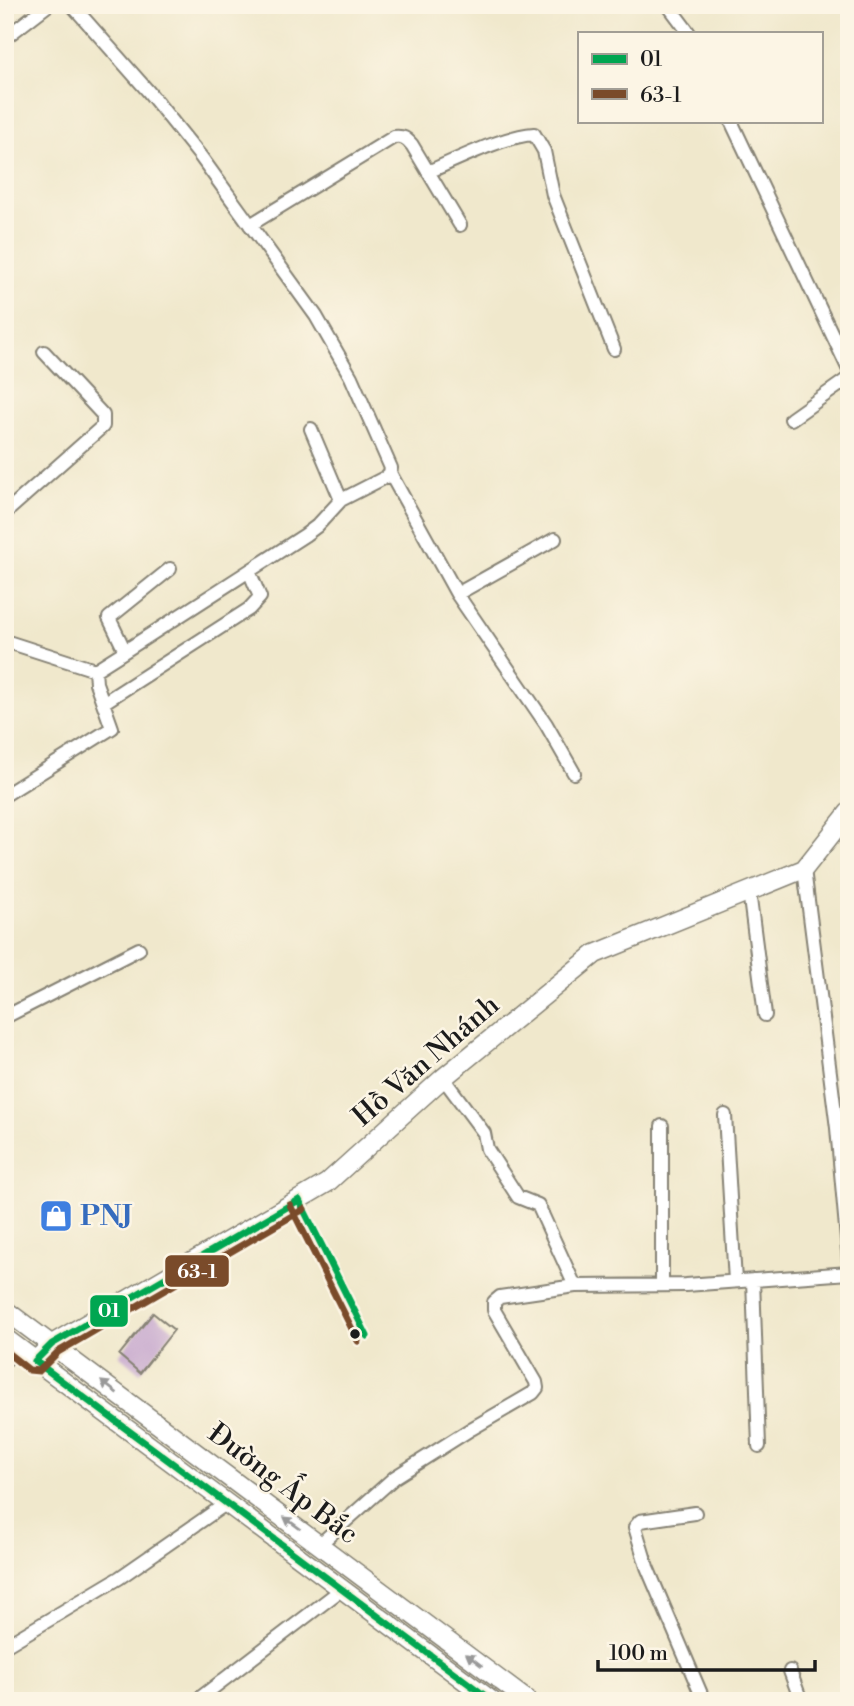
<svg xmlns="http://www.w3.org/2000/svg" width="854" height="1706" font-family="'Libre Bodoni',serif">
	<style>
		.building { fill: #c8aacf }
		.lines { fill: none; stroke-linecap: round; stroke-linejoin: round }
		.street-casing { stroke: #868274; stroke-width: 16 }
		.secondary-casing { stroke: #868274; stroke-width: 21 }
		.street { stroke: #fff; stroke-width: 12 }
		.secondary { stroke: #fff; stroke-width: 18 }
		.bus-1-casing { stroke: #fcf5e5; stroke-width: 12 }
		.bus-2-casing { stroke: #fcf5e5; stroke-width: 12 }
		.bus-1 { stroke: #00a651; stroke-width: 7 }
		.bus-2 { stroke: #7a4b2a; stroke-width: 7 }
		.oneway { fill: #999 }
		.bus-dot { fill: #1c1c1c; stroke: #fcf5e5; stroke-width: 2.5 }
		.labels { text-anchor: middle; dominant-baseline: central; stroke-width: 5; stroke-linejoin: round; paint-order: stroke }
		.street-label { font-size: 28px; fill: #1c1c1c; stroke: #fcf5e5 }
		.shop-label { font-size: 28px; font-weight: bold; fill: #366cbe; stroke: #fcf5e5; text-anchor: start }
		.line-badge { stroke: #fcf5e5; stroke-width: 2.5 }
		.badge-label { font-size: 19px; text-anchor: middle; font-weight: bold; fill: #fff }
	</style>
	<rect width="100%" height="100%" fill="#fcf5e5"/>
	<filter id="ink" filterUnits="userSpaceOnUse"><feTurbulence type="fractalNoise" baseFrequency=".0143" numOctaves="2"/><feDisplacementMap in="SourceGraphic" scale="14" xChannelSelector="R" yChannelSelector="G"/><feConvolveMatrix kernelMatrix="1 2 1 2 8 2 1 2 1" color-interpolation-filters="sRGB"/></filter>
	<filter id="wash" filterUnits="userSpaceOnUse"><feTurbulence type="fractalNoise" baseFrequency=".00686" numOctaves="4" result="noise"/><feDisplacementMap in="SourceGraphic" scale="28" xChannelSelector="R" yChannelSelector="G"/><feGaussianBlur stdDeviation="1.57" result="paint"/><feColorMatrix in="noise" values="0 0 0 0 0 0 0 0 0 0 0 0 0 0 0 0 0 1.4 0 .05"/><feComposite in="paint" operator="in"/></filter>
	<g filter="url(#wash)">
		<rect width="100%" height="100%" fill="#f0e8cc"/>
		<g id="blocks">
			<!-- building -->
			<path class="building" d="M153,1313l21,17 -34,43 -21,-18z"/>
		</g>
	</g>
	<g filter="url(#ink)">
		<use href="#blocks" fill-opacity="0" stroke="#868274" stroke-width="2"/>
		<g class="lines">
			<defs>
				<path id="street" d="M72,5l76,86 53,66 115,159 35,61 40,91 -1,5 -4,4 -45,23 -24,26 -12,9 -180,116
					M668,5l21,28
					M5,38l43,-33
					M731,121l118,249
					M428,172c28,-12 76,-36 106,-38l10,17 9,44 61,154
					M250,225l144,-88c9,-1 12,1 18,8l48,80
					M791,419l58,-41
					M311,429l30,71
					M390,473l67,121 98,-55
					M5,513l98,-87v-11l-59,-63
					M457,594l89,130 28,49
					M5,641l90,29
					M103,703l146,-94 11,-12 -11,-26
					M5,795l107,-67 -16,-45 -1,-13 30,-19 -16,-33 61,-49
					M804,869l33,259 12,134
					M749,891l16,124
					M5,1017l134,-68
					M443,1078l41,55 3,16 31,48 20,8 37,81
					M725,1115l10,166
					M753,1280l6,166
					M662,1285v-159
					M5,1360l15,-10
					M695,1513l-55,8 -5,6 12,40 57,134
					M320,1544l75,-67 76,-48 62,-36 4,-5 -1,-6 -42,-72v-8l6,-5 75,-11 111,-1 163,-12
					M5,1646l114,-68 108,-75
					M790,1671l11,30
					M196,1701l146,-112"/>
				<path id="secondary" d="M5,1310l523,391
					M5,1338l487,363
					M35,1361l17,-17 275,-161 116,-105 152,-124 209,-85 45,-57"/>
			</defs>
			<!-- street casing -->
			<use href="#street" class="street-casing"/>
			<!-- secondary casing -->
			<use href="#secondary" class="secondary-casing"/>
			<!-- street -->
			<use href="#street" class="street"/>
			<!-- secondary -->
			<use href="#secondary" class="secondary"/>
			<defs>
				<path id="bus-1" d="M299,1200l-247,144 -17,17 457,340
					M299,1200l68,136"/>
				<path id="bus-2" d="M290,1205l68,136
					M5,1351l24,19 10,1 19,-19 246,-143"/>
			</defs>
			<!-- bus-1 casing -->
			<use href="#bus-1" class="bus-1-casing"/>
			<!-- bus-2 casing -->
			<use href="#bus-2" class="bus-2-casing"/>
			<!-- bus-1 -->
			<use href="#bus-1" class="bus-1"/>
			<!-- bus-2 -->
			<use href="#bus-2" class="bus-2"/>
		</g>
		<!-- one-way arrows -->
		<defs><path id="oneway-solid" d="M-6-.8H1V-3.2L6.5 0L1 3.2V.8H-6Z" transform="scale(1.75)"/></defs>
		<g class="oneway">
			<use href="#oneway-solid" transform="translate(109 1387) rotate(-143)"/>
			<use href="#oneway-solid" transform="translate(292 1523) rotate(-144)"/>
			<use href="#oneway-solid" transform="translate(474 1660) rotate(-143)"/>
		</g>
	</g>
	<!-- icons -->
	<defs>
		<symbol id="shop-square" viewBox="-11 -11 22 22"><rect x="-9" y="-9" width="18" height="18" rx="4" fill="#3f7fe0" stroke="#fcf5e5"/><path d="M-5-2.5h2.3a2.7 3.5 0 0 1 5.4 0H5L5.5 6h-11ZM-1.5-2.5h3a1.5 2.3 0 0 0-3 0Z" fill="#fff"/></symbol>
	</defs>
	<g fill-rule="evenodd">
		<use href="#shop-square" x="37" y="1197" width="38" height="38"/>
	</g>
	<!-- markers -->
	<circle class="bus-dot" cx="355" cy="1334" r="6"/>
	<g class="labels">
		<!-- street labels -->
		<g class="street-label">
			<text transform="translate(426 1061) rotate(-41)">Hồ Văn Nhánh</text>
			<text transform="translate(283 1484) rotate(37)">Đường Ấp Bắc</text>
		</g>
		<!-- shop labels -->
		<g class="shop-label">
			<text x="80" y="1216">PNJ</text>
		</g>
	</g>
	<g class="line-badge">
		<rect x="164" y="1254" width="66" height="34" rx="7" fill="#7a4b2a"/>
		<rect x="89" y="1294" width="40" height="34" rx="7" fill="#00a651"/>
	</g>
	<g class="badge-label">
		<text x="197" y="1278">63-1</text>
		<text x="109" y="1317">01</text>
	</g>
	<!-- margin -->
	<rect width="854" height="1706" fill="none" stroke="#fcf5e5" stroke-width="28"/>
	<!-- legend -->
	<rect x="578" y="32" width="245" height="91" fill="#fcf5e5" stroke="#a29e95" stroke-width="2"/>
	<rect x="592" y="54" width="35" height="10" fill="#00a651" stroke="#a29e95" stroke-width="2"/>
	<text x="640" y="66" font-size="21" fill="#1c1c1c">01</text>
	<rect x="592" y="89" width="35" height="10" fill="#7a4b2a" stroke="#a29e95" stroke-width="2"/>
	<text x="640" y="102" font-size="21" fill="#1c1c1c">63-1</text>
	<!-- scale -->
	<path d="M598 1660v10h217v-10" fill="none" stroke="#1c1c1c" stroke-width="3.5"/>
	<text x="609" y="1660" font-size="21" fill="#1c1c1c" stroke="#fcf5e5" stroke-width="5" paint-order="stroke">100 m</text>
</svg>
